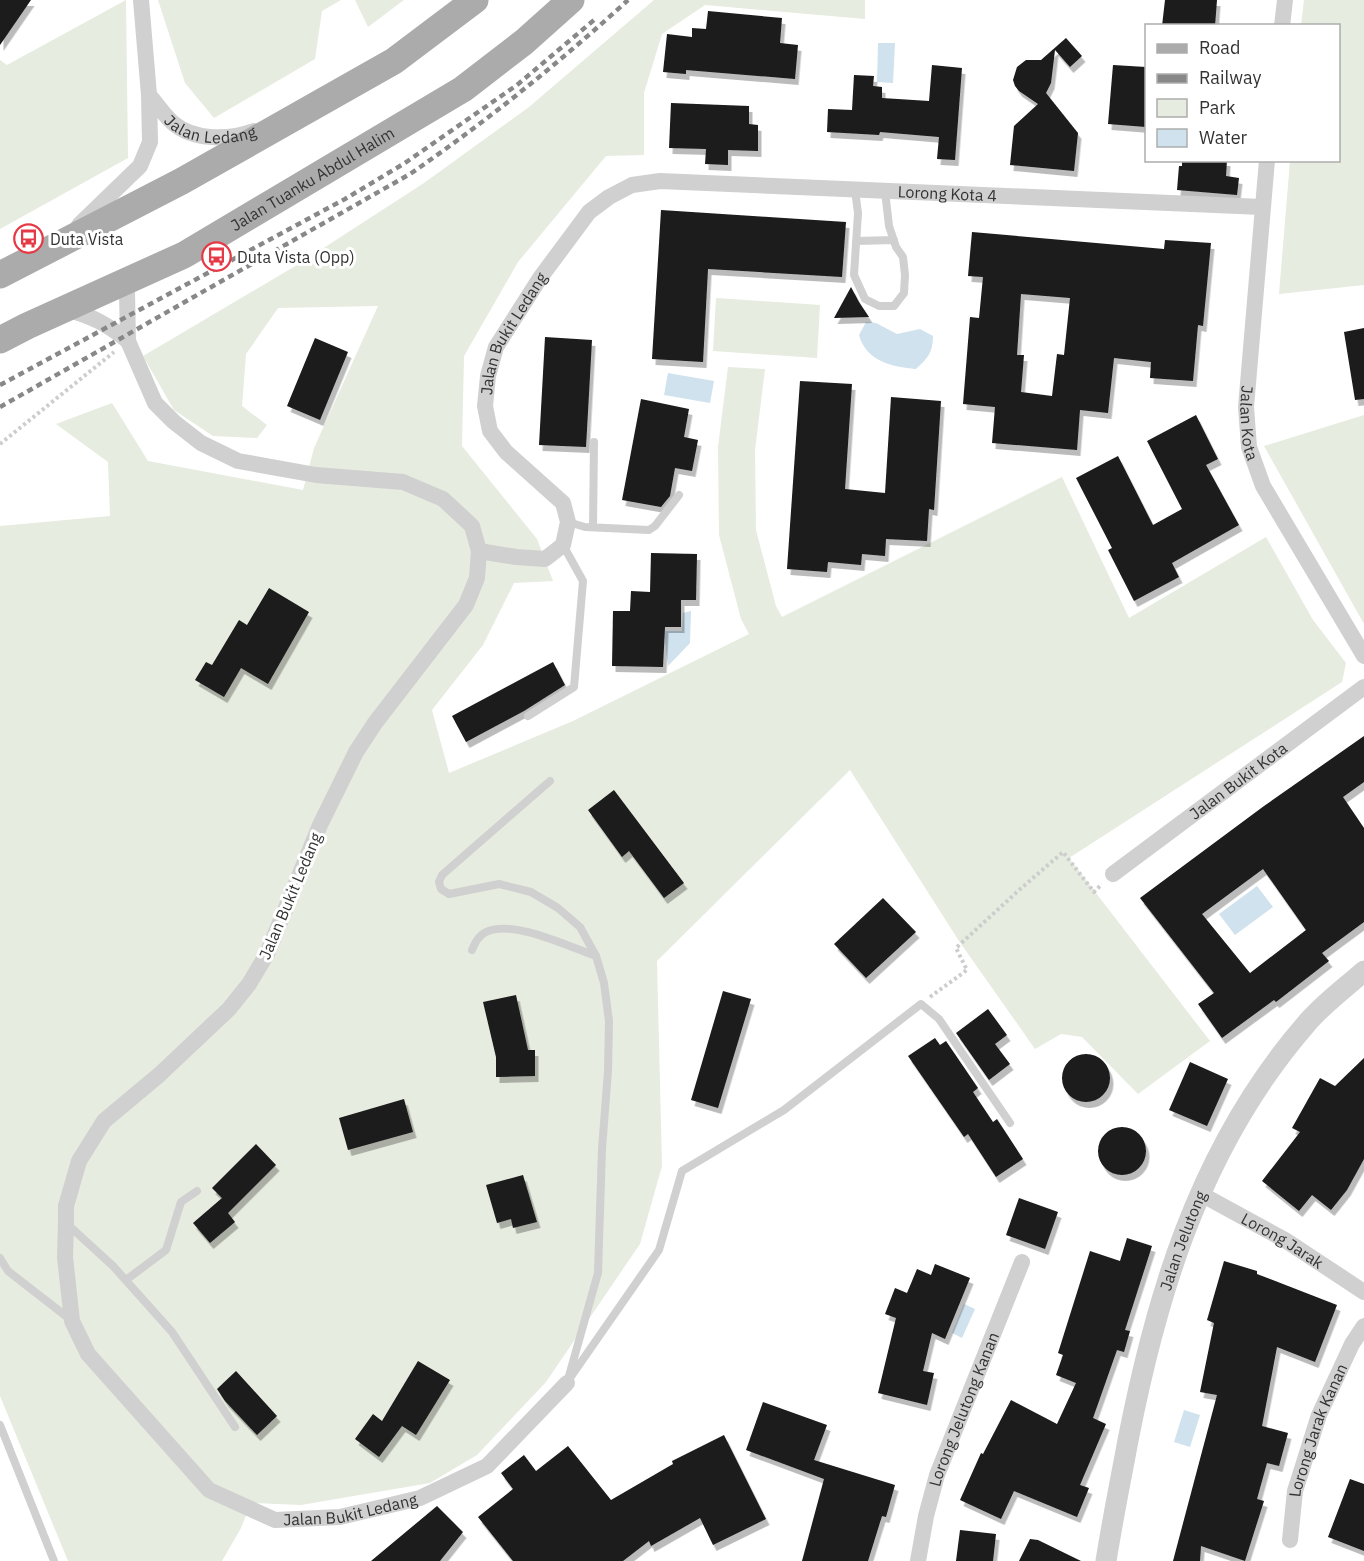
<svg xmlns="http://www.w3.org/2000/svg" width="1364" height="1561" font-family="'IBM Plex Sans',sans-serif">
	<style>
		.green { fill: #e6ecdf }
		.water { fill: #cfe2ee }
		.building { fill: #1a1a1a; fill-rule: evenodd; filter: url(#shadow) }
		.lines { fill: none; stroke-linecap: round; stroke-linejoin: round }
		.path { stroke: #cdcdcd; stroke-width: 4; stroke-dasharray: 3 3; stroke-linecap: butt }
		.service { stroke: #d0d0d0; stroke-width: 8 }
		.minor { stroke: #d0d0d0; stroke-width: 16 }
		.tertiary { stroke: #d0d0d0; stroke-width: 21 }
		.primary { stroke: #ababab; stroke-width: 27 }
		.rail { stroke: #888; stroke-width: 4.5; stroke-dasharray: 6 4.5; stroke-linecap: butt }
		.labels { text-anchor: middle; dominant-baseline: central; stroke-width: 6; stroke-linejoin: round; paint-order: stroke }
		.street-label { font-size: 16px; fill: #333; stroke: #fff }
		.poi-label { font-size: 16px; fill: #333; stroke: #fff; text-anchor: start }
	</style>
	<defs>
		<filter id="shadow"><feDropShadow dx="3.5" dy="6" stdDeviation="0" flood-color="#0004"/></filter>
	</defs>
	<rect width="100%" height="100%" fill="#fff"/>
	<!-- green -->
	<path class="green" d="M126,0l2,158 -128,71v-169l7,5z
		M158,0h183l-19,11 -7,48 -101,59 -29,-35z
		M355,0h49l-36,27z
		M654,0h211v19l-160,-14 -43,29 -18,59v62l-38,1 -88,106 -54,94 -2,90 75,93 16,42 -39,2 -31,62 -51,65 17,63 124,-52 176,-87 -8,-15 -22,-84 -1,-88 10,-80 37,2 -10,81 1,80 20,76 6,11 280,-140 67,141 137,-81 47,83 33,43 -4,19 -273,176 141,183 -72,53 -56,-57 -21,-3 -26,15 -76,-108 -109,-171 -193,191 5,205 -22,78 -94,138 -69,73 -47,28 -129,22 -50,-2 -10,25 -19,33h-154l-68,-165v-870l110,-10 -2,-54 -52,-38 56,-21 36,58 155,29 11,-42 64,-142 -100,2 -32,46 -4,52 25,19 -10,13 -44,-2 -39,-26 -31,-54 159,-94 122,-79 105,-76z
		M1304,0h60v285l-85,9 11,-133 48,-1v-134l-37,-1z
		M716,298l104,7 -3,53 -104,-7z
		M1364,415v209l-100,-178z"/>
	<!-- water -->
	<path class="water" d="M878,43h17l-2,40 -16,-1z
		M866,322l10,1 21,11 23,-5 13,7c0,16 -5,22 -17,33 -24,-2 -50,-8 -57,-34z
		M668,373l46,8 -4,22 -46,-8z
		M691,611l-1,32 -22,23 -4,-35h18l1,-18z
		M1257,886l16,21 -38,28 -16,-21z
		M964,1304l11,5 -13,29 -10,-5z
		M1184,1410l16,5 -10,32 -16,-5z"/>
	<!-- building -->
	<path class="building" d="M0,0h31l-31,45z
		M1165,0h52l-2,26h-53z
		M708,11l74,7 -2,25 18,2 -3,34 -109,-9v4l-23,-2 4,-38 25,3v-9l14,1z
		M1066,38l16,18 -12,11 -15,-17 -4,33 -5,10 32,40 -4,38 -64,-6 4,-39 24,-22 -19,-13 -4,-5 -2,-6 4,-13 9,-7h15z
		M932,65l30,3 -7,92 -18,-1 2,-22 -59,-5 -1,3 -52,-3 1,-23 24,1 2,-35 20,1 -1,10 9,1v11l47,3z
		M1113,65l33,2v60l-38,-3z
		M671,103l78,3v18l9,1v26l-30,-1v15l-23,-1 1,-15 -37,-1z
		M1182,160h45l-1,16 13,2 -2,17 -60,-5 2,-24h3z
		M661,210l185,12 -4,55 -134,-8 -5,93 -51,-3z
		M972,232l192,17 1,-9 46,3 -8,83 -5,-1 -5,56 -43,-3 1,-16 -37,-4 -6,55 -28,-3 -3,40 -85,-7 3,-36 -32,-3 7,-87 9,1 4,-41 -15,-1zM1021,294l49,4 -6,57 -7,-1 -5,42 -31,-4 3,-37h-7z
		M851,287l8,15 10,15 -35,1z
		M1364,328v71l-9,1 -11,-68z
		M545,337l47,3 -6,107 -47,-2z
		M315,338l33,14 -28,68 -33,-14z
		M800,381l52,3 -7,105 40,4 6,-96 50,4 -7,109 -5,-1 -2,32 -41,-2 -1,17 -23,-2 -1,11 -33,-3 -1,10 -40,-3z
		M641,399l48,10 -5,28 14,3 -6,31 -17,-3 -5,28 -9,11 -39,-7z
		M1196,415l22,44 -12,6 33,60 -67,38 7,14 -45,24 -26,-51 4,-2 -36,-70 42,-22 35,69 29,-16 -35,-68z
		M651,553l46,1 -1,46h-15v27h-16l-2,40 -51,-1 1,-55h17l1,-20 19,1z
		M269,588l40,24 -41,72 -27,-16 -17,29 -29,-17 11,-18 6,3 27,-45 8,5z
		M553,662l12,23 -41,26 -58,31 -14,-26z
		M1364,736v46l-21,15 21,31v94l-42,31 7,8 -53,41 -2,-2 -52,38 -24,-34 16,-11 -74,-95 124,-92zM1263,869l43,61 -56,43 -48,-59z
		M614,790l70,93 -20,15 -35,-47 -7,6 -34,-47z
		M883,898l33,34 -50,46 -32,-34z
		M723,991l28,8 -33,109 -27,-8z
		M516,995l12,55h7v26l-39,1v-20l-13,-55z
		M988,1009l19,26 -12,9 15,20 -21,16 -33,-47z
		M935,1038l5,7 6,-4 32,47 -5,4 20,30 4,-3 26,40 -27,18 -28,-43 -4,3 -56,-81z
		M1062 1078a24 24 0 1 1 48 0a24 24 0 1 1-48 0Z
		M1364,1058v101l-17,31 -16,20 -19,-15 -13,16 -37,-30 38,-49 -8,-4 28,-50 15,8z
		M1190,1062l38,17 -21,47 -38,-16z
		M404,1099l9,33 -65,18 -9,-32z
		M1098 1151a24 24 0 1 1 48 0a24 24 0 1 1-48 0Z
		M256,1144l20,21 -48,48 7,9 -25,21 -17,-20 29,-25 -10,-10z
		M523,1175l14,47 -24,6 -2,-9 -14,4 -11,-38z
		M1019,1198l39,14 -13,37 -39,-14z
		M1127,1238l25,8 -27,84 5,1 -6,21 -7,-2 -24,68 13,6 -26,61 9,3 -12,29 -63,-26 -13,28 -41,-19 21,-47 2,1 28,-54 46,24 19,-41 -20,-8 7,-20 -5,-2 32,-102 30,10z
		M1224,1261l33,10v3l80,31 -22,57 -38,-15 -15,79 26,7 -9,33 -12,-3 -10,36 7,2 -19,60 -44,-15 -1,15h-27l44,-166 -17,-3 14,-69 -7,-3z
		M935,1264l35,14 -25,61 -13,-6 -9,38 11,2 -7,32 -49,-12 18,-75 -11,-4 10,-26 12,5 10,-24 14,6z
		M418,1361l32,19 -34,55 -14,-9 -23,31 -24,-18 18,-25 9,7z
		M236,1371l41,45 -20,19 -32,-34 -8,-12z
		M763,1402l64,23 -13,35 81,25 -9,32 -4,-1 -14,45h-66l22,-82 -78,-29z
		M724,1435l42,84 -53,26 -13,-27 -49,28 -2,-5 -26,20h-110l-35,-44 35,-28 -12,-16 23,-18 12,16 32,-25 43,54 62,-36 -1,-3z
		M1350,1479l14,5v67l-36,-14z
		M437,1506l26,26 -23,29h-69z
		M960,1530l36,4 -3,27h-37z
		M1030,1539l8,1 43,21h-62z"/>
	<g class="lines">
		<!-- path -->
		<path class="path" d="M0,444l114,-92
			M930,997l37,-27 -11,-22 62,-57 45,-39 31,40 8,-8"/>
		<!-- service -->
		<path class="service" d="M855,190l3,23 -4,62 11,24 14,7h15l10,-13 1,-18 -2,-18 -7,-10 -7,-21 -4,-35
			M856,241l38,-1
			M568,522l17,5 64,3 6,-4 24,-31
			M593,527l1,-85
			M528,716l46,-29 9,-106 -20,-36
			M550,781l-108,94 -3,7 2,7 8,5 50,-10 32,8 27,16 22,19 16,29 8,27 5,38 -1,50 -6,78 -4,124 -31,110
			M472,950c3,-7 6,-14 14,-18 27,-13 83,15 110,24
			M66,1223l47,43 59,66 63,95
			M0,1258l8,13 63,49
			M126,1280l40,-30 15,-48 16,-11
			M570,1378l89,-128 23,-79 102,-61 137,-106 18,15 71,104
			M0,1425l54,136"/>
		<!-- minor -->
		<g class="minor">
			<path d="M1282,26l3,-26"/>
			<path id="s1" d="M149,95c8,9 15,20 24,28 21,18 56,17 81,8"/>
			<path id="s2" d="M1267,160l-21,247 3,40 14,39 101,170"/>
			<path d="M79,225l61,-59 10,-24 -1,-47 -8,-95"/>
			<path id="s3" d="M129,279l-2,13 1,49 27,62 19,19 27,21 37,18 78,14 87,7 40,17 29,27 7,25 -2,27 -11,27 -91,118 -19,29 -36,73 -53,129 -18,30 -20,25 -70,66 -55,46 -25,40 -13,45v16l-1,35 7,64 16,33 121,136 66,30 65,-3 80,-19 67,-32 80,-83"/>
			<path d="M65,309c27,7 42,15 63,32"/>
			<path id="s4" d="M479,551l37,6 29,2 18,-14 5,-23 -5,-19 -57,-51 -16,-21 -5,-25 3,-30 8,-29 44,-69 49,-66 20,-15 23,-12 28,-4 602,26"/>
			<path id="s5" d="M1113,874l251,-187"/>
			<path id="s6" d="M1199,1193l86,47 79,52"/>
			<path id="s7" d="M1290,1540l5,-49 24,-76 33,-71 12,-18"/>
			<path id="s8" d="M918,1561l8,-45 11,-41 85,-213"/>
		</g>
		<!-- tertiary -->
		<path class="tertiary" id="s9" d="M1106,1561c5,-31 11,-63 17,-94 29,-160 74,-318 184,-444 16,-19 38,-35 57,-52"/>
		<!-- primary -->
		<g class="primary">
			<path d="M0,275l182,-94 212,-120 81,-61"/>
			<path id="s10" d="M0,340l27,-14 157,-71 279,-166 61,-47 47,-42"/>
		</g>
		<!-- rail -->
		<path class="rail" d="M0,385l345,-186 60,-36 112,-78 77,-65
			M0,407l410,-233c77,-53 149,-111 218,-174"/>
	</g>
	<!-- icons -->
	<defs>
		<symbol id="bus-ring" viewBox="-11 -11 22 22"><circle r="9.5" fill="#fff" stroke="#e63946" stroke-width="1.5"/><path d="M-5-6H5V4H4V6H2V4H-2V6H-4V4H-5ZM-3.5-4V0h7V-4ZM-3.5 1.2v1.5H-2V1.2ZM2 1.2v1.5H3.5V1.2Z" fill="#e63946"/></symbol>
	</defs>
	<g fill-rule="evenodd">
		<use href="#bus-ring" x="12" y="222" width="33" height="33"/>
		<use href="#bus-ring" x="200" y="240" width="33" height="33"/>
	</g>
	<g class="labels">
		<!-- street labels -->
		<g class="street-label">
			<text stroke="none"><textPath href="#s1" startOffset="76">Jalan Ledang</textPath></text>
			<text stroke="none"><textPath href="#s10" startOffset="352">Jalan Tuanku Abdul Halim</textPath></text>
			<text stroke="none"><textPath href="#s4" startOffset="852">Lorong Kota 4</textPath></text>
			<text stroke="none"><textPath href="#s4" startOffset="340">Jalan Bukit Ledang</textPath></text>
			<text stroke="none"><textPath href="#s2" startOffset="264">Jalan Kota</textPath></text>
			<text stroke="none"><textPath href="#s5" startOffset="156">Jalan Bukit Kota</textPath></text>
			<text transform="translate(290 896) rotate(-67)">Jalan Bukit Ledang</text>
			<text stroke="none"><textPath href="#s9" startOffset="330">Jalan Jelutong</textPath></text>
			<text stroke="none"><textPath href="#s6" startOffset="96">Lorong Jarak</textPath></text>
			<text stroke="none"><textPath href="#s8" startOffset="159">Lorong Jelutong Kanan</textPath></text>
			<text stroke="none"><textPath href="#s7" startOffset="114">Lorong Jarak Kanan</textPath></text>
			<text stroke="none"><textPath href="#s3" startOffset="1780">Jalan Bukit Ledang</textPath></text>
		</g>
		<!-- poi labels -->
		<g class="poi-label">
			<text x="50" y="239">Duta Vista</text>
			<text x="237" y="257">Duta Vista (Opp)</text>
		</g>
	</g>
	<!-- legend -->
	<rect x="1145" y="24" width="195" height="138" fill="#ffffff" stroke="#adadad" stroke-width="1.5"/>
	<rect x="1157" y="44" width="30" height="9" fill="#ababab" stroke="#adadad" stroke-width="1.5"/>
	<text x="1199" y="54" font-size="18" fill="#333333">Road</text>
	<rect x="1157" y="74" width="30" height="9" fill="#888888" stroke="#adadad" stroke-width="1.5"/>
	<text x="1199" y="84" font-size="18" fill="#333333">Railway</text>
	<rect x="1157" y="99" width="30" height="18" fill="#e6ecdf" stroke="#adadad" stroke-width="1.5"/>
	<text x="1199" y="114" font-size="18" fill="#333333">Park</text>
	<rect x="1157" y="129" width="30" height="18" fill="#cfe2ee" stroke="#adadad" stroke-width="1.5"/>
	<text x="1199" y="144" font-size="18" fill="#333333">Water</text>
</svg>
